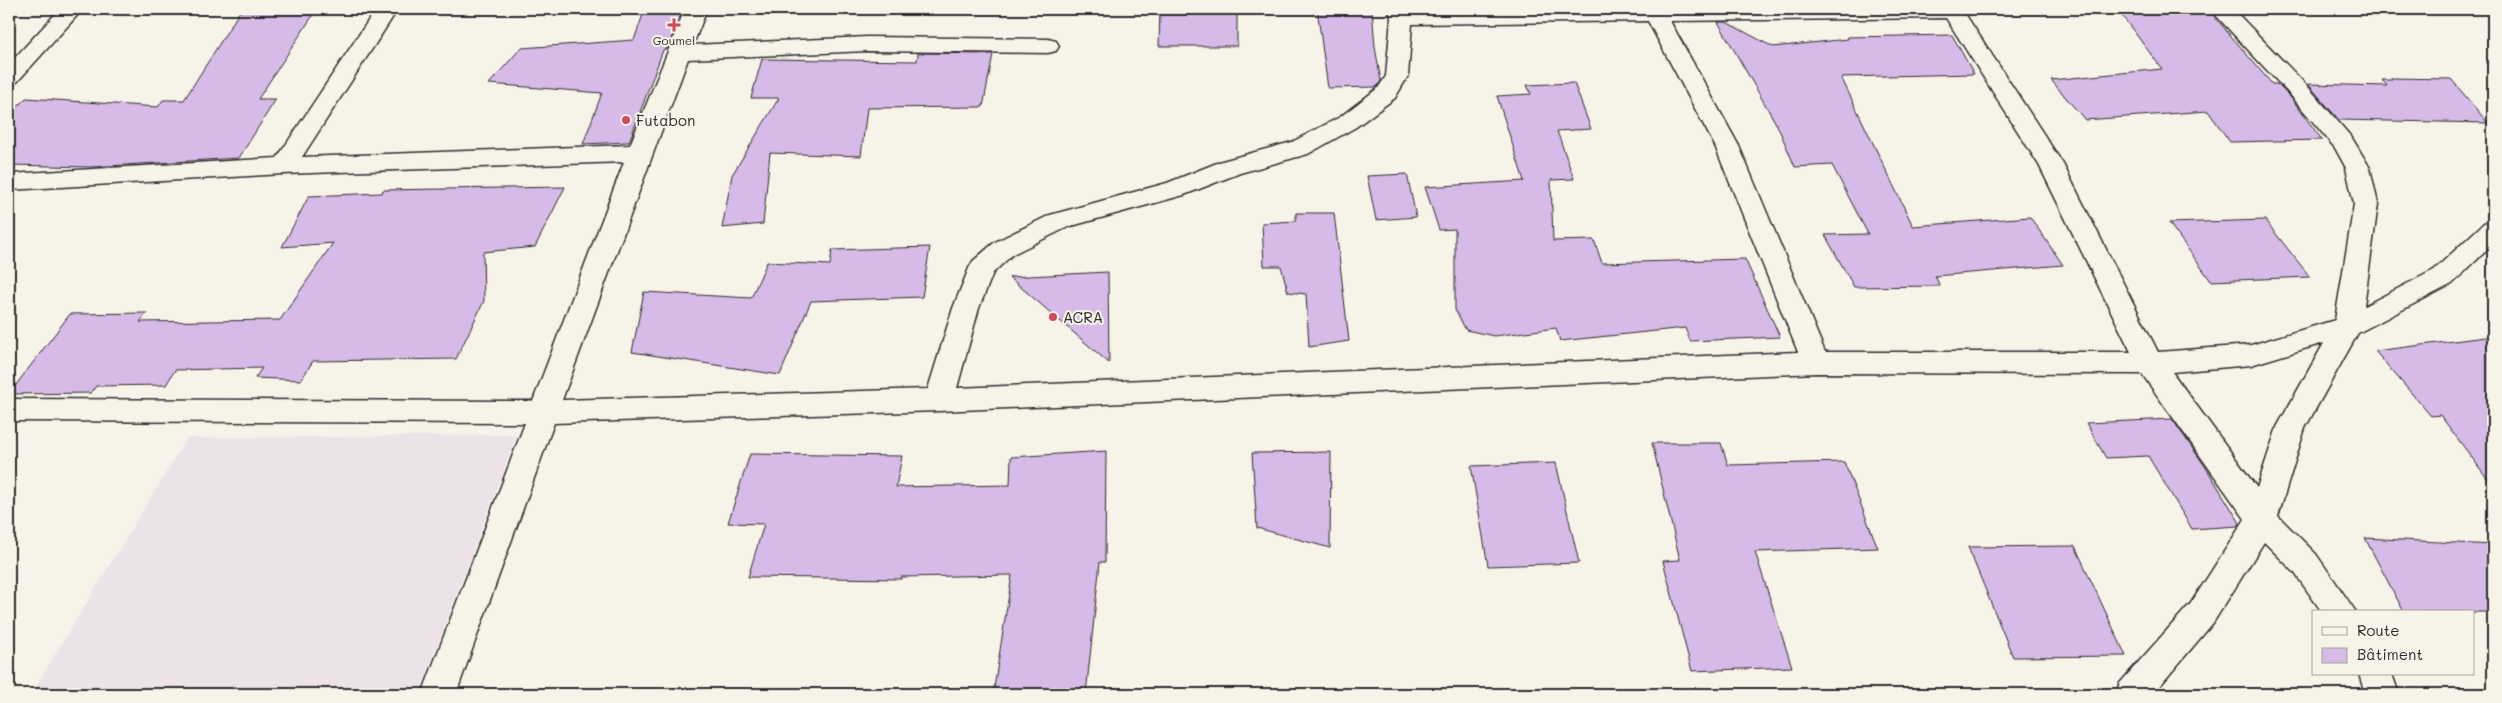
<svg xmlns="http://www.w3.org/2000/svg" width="2502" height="703" font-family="Mali,sans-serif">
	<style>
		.built { fill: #ede2e8 }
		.building { fill: #d6bae8; stroke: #2b2b2b }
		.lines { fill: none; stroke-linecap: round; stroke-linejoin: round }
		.minor-casing { stroke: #2b2b2b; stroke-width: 3 }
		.minor { fill: #f7f3e8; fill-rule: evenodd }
		.poi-dot { fill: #d1495b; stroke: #f7f3e8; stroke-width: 2 }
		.labels { text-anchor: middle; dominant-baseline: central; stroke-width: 4; stroke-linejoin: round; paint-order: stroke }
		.far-poi-label { font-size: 12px; fill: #2b2b2b; stroke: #f7f3e8 }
		.poi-label { font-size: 15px; fill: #2b2b2b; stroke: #f7f3e8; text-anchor: start }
	</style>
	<rect width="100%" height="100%" fill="#f7f3e8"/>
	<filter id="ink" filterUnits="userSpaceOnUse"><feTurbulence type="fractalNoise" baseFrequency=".02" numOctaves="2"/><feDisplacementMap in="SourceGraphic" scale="10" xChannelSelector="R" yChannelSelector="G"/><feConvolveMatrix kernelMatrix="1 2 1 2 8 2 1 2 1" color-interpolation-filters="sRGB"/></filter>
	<g filter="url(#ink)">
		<!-- built -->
		<path class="built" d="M517,435l-98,259h-388l156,-256z"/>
		<!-- building -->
		<path class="building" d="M278,9h39l-59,90h18l-37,59 -148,9 -82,-2v-51l17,-16 132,9 5,-7h21l56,-89z
			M645,9h38l-16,40 -4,1 -34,92 -46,2 19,-51 -113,-9 32,-36 113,-8z
			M1160,9h77v37h-78z
			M1317,9h55l3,38 6,34 -4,6 -49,1z
			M2117,9h91l64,75h5l15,15 30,41 -92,2 -22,-31 -123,9 -34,-40 111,-11z
			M1718,22h8l47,25 75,-8 -1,-2 105,-2 22,39 -133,3 72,149 117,-9 33,48 -128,11 5,10 -86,1 -29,-52 43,-1 -36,-69 -37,2 -17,-40z
			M918,53l75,1 -10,53 -116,1 -6,48 -91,-3 -7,71 -41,4 10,-53 47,-77h-28l11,-39 155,2z
			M2391,78l60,1 37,44 -149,-3 -31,-36 79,2 -5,-6h10z
			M1574,83l17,46 -34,2 17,48 -23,1 2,61 41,-1 8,23 143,-4 35,78 -90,4 -5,-13 -125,13 -4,-13 -62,8 -28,-6 -11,-20v-81l-16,1 -14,-43 99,-6 -27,-85 34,-2 -4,-9z
			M1407,174l9,43 -40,3 -9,-44z
			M565,187l-30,60 -52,5 1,49 -28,58 -143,2 -12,19 -46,-2 7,-10 -87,2 -9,15 -70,1 -5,7 -82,1 61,-80 77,-1 -7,9 140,-2 53,-77 -51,4 27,-51 73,-3 1,-3z
			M1296,213h38l15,128 -40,6 -3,-53 -18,-2 -7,-26h-17l-2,-43 34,-2z
			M2265,220l45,57 -99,4 -42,-58z
			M930,247l-8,50 -111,4 -31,74 -148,-23 12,-60 107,6 16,-36 63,3 2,-15z
			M1108,272l1,91 -100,-86z
			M2493,336v150l-53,-71 -9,1 -56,-65z
			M2172,419l33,47 35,57 -2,3 -46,3 -44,-73 -42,2 -20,-35z
			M1652,443h69l7,22 116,-3 34,86 -123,4 37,115 -100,4 -29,-110 17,-1z
			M1106,451l-1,111h-5l-14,132h-93l19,-119 -111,2v2l-153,-2 16,-53 -36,-1 22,-69 152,2 -6,31 114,-2 1,-28z
			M1331,452l-1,96 -73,-20 -5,-75z
			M1556,463l23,100 -91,3 -17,-100z
			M2365,538l128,7v67h-89z
			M2075,546l51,110 -113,1 -45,-110z"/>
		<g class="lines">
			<defs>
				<path id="minor" d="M60,9h23l-66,73 -8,2v-20z
					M376,9h22l-96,148 328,-12 55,-136h22l-14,36 174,-8 181,2 8,2 3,5 -3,5 -8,2 -181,-2 -179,8 -126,341 366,-11 25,-81 16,-40 4,-7 22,-19 55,-27 117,-32 55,-22 70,-19 48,-25 38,-29 8,-12 5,-58 -2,-9h22v2l551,-2 101,155 95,188 93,-7 84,-25 19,-116 -8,-36 -11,-20 -42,-50 -83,-89h23l76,79 43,50 18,30 8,36 -14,102 70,-36 50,-47 9,-3v24l-41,40 -94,49 -53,95 -27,88 38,38 40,58h-34l-28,-40 -30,-30 -51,81 -60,71h-38l5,-11 71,-80 54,-84 -103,-145 -326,-1 -877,38 -385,12 -98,271h-34l103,-271 -516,-2v-22l524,2 91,-239 -340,12 -275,16v-16l268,-16zM1946,18l93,147 92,187h-306l-86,-206 -69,-125zM1648,21l67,125 83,206 -841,36 22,-80 14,-35 20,-19 55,-27 116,-32 56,-22 68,-19 48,-27 39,-29 13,-22 4,-52zM2324,343l-47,84 -20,61 -85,-116 79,-7z
					M2359,674h33l7,20h-34z"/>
			</defs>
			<!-- minor casing -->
			<use href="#minor" class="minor-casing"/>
			<!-- minor -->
			<use href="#minor" class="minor"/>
		</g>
	</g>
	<!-- markers -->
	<g class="poi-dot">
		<path d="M671.5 17.5h5v5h5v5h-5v5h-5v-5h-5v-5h5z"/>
		<circle cx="626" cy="120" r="5"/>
		<circle cx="1053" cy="317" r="5"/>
	</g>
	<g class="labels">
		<!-- far-poi labels -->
		<g class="far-poi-label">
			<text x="674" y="40">Goumel</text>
		</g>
		<!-- poi labels -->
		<g class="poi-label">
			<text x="636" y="120">Futabon</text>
			<text x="1063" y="317">ACRA</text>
		</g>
	</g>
	<!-- margin -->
	<rect width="2502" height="703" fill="none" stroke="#f7f3e8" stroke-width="30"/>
	<rect x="15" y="15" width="2472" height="673" fill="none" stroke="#2b2b2b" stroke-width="2" filter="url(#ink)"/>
	<!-- legend -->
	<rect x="2312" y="610" width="162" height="65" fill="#f7f3e8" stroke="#a5a39c"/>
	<rect x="2322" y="627" width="25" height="8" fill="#f7f3e8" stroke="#a5a39c"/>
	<text x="2357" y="636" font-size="15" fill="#2b2b2b">Route</text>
	<rect x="2322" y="648" width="25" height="15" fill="#d6bae8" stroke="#a5a39c"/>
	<text x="2357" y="660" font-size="15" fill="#2b2b2b">Bâtiment</text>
</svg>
